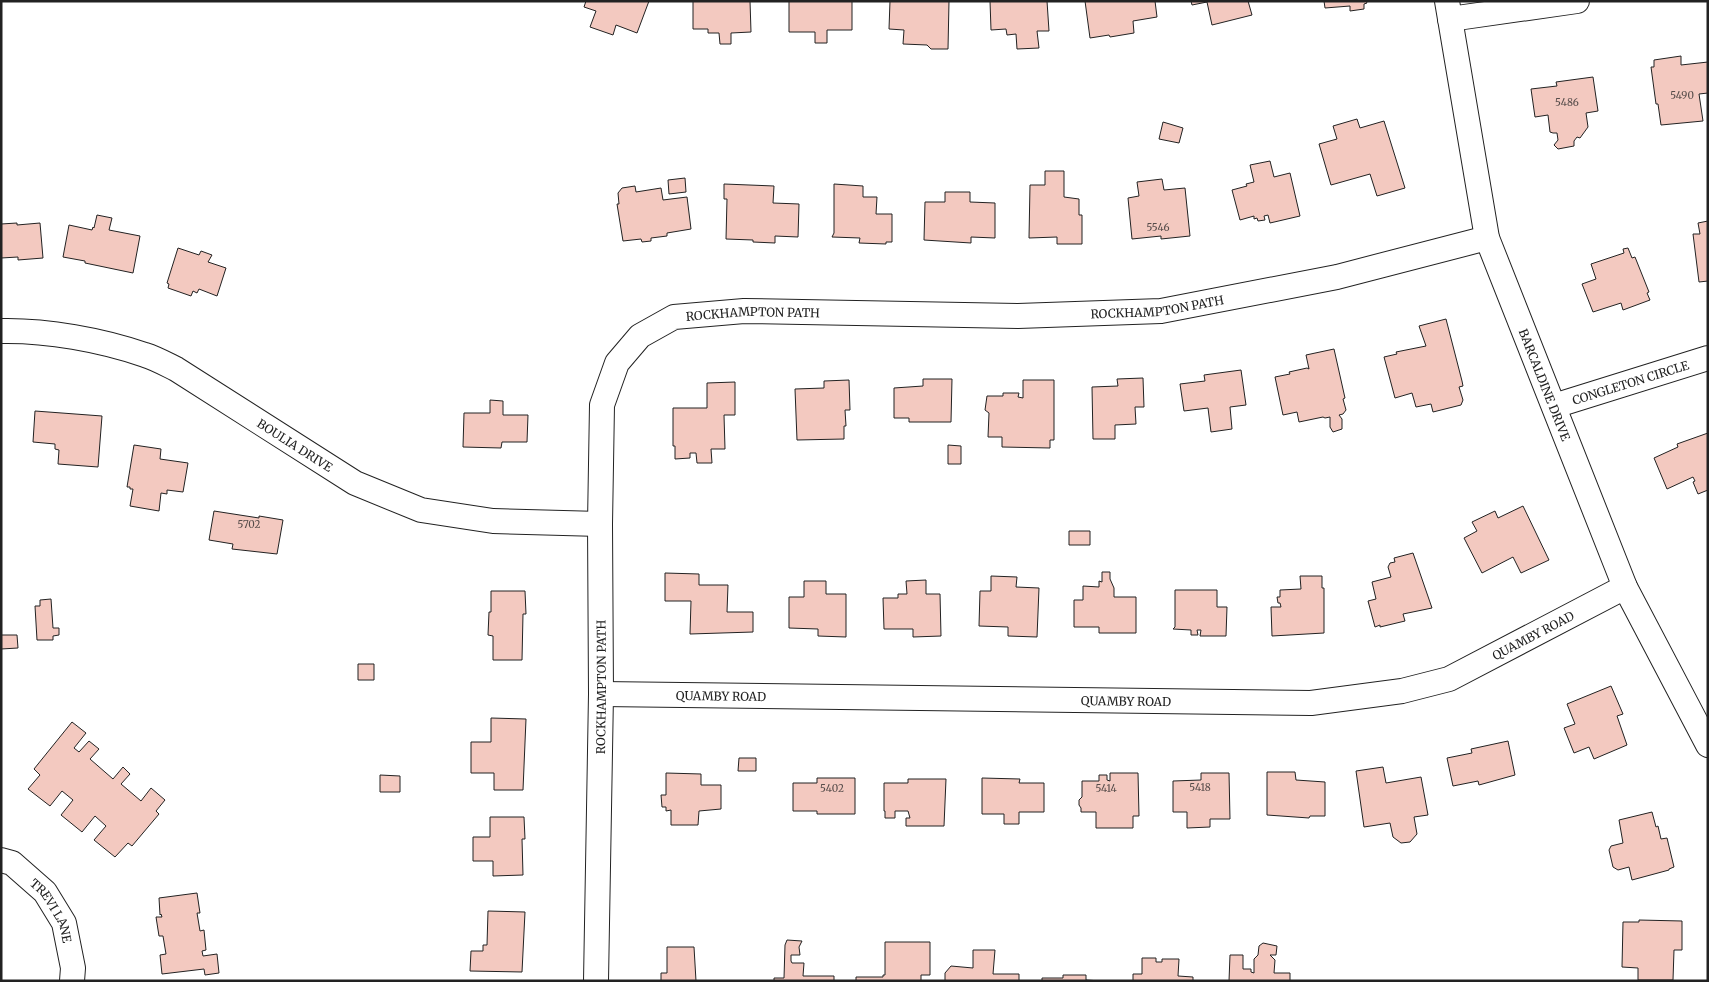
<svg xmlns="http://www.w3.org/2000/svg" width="1709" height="982" font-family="Merriweather,serif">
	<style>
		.building { fill: #f3c9c0; stroke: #222 }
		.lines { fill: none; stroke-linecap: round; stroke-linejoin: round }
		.street-casing { stroke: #222; stroke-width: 26 }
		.street { stroke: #fff; stroke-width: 24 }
		.labels { text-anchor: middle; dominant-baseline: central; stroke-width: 4; stroke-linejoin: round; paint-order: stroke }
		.number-label { font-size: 10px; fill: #564c4a }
		.street-label { font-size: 12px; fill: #222; stroke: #fff }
	</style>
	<rect width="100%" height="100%" fill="#fff"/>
	<!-- building -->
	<path class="building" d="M586,1h63l-12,32 -21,-8 -3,10 -23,-8 6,-16 -12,-4z
		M693,1h57l1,31 -20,1v11h-11l-1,-11h-11v-4h-15z
		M789,1h63v29h-25v13h-12v-11h-26z
		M890,1h59l-1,48h-17l-4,-4 -24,-1 1,-14 -15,-1z
		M990,1h57l2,30h-12l2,17 -22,1 -1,-15 -9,1 -1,-6 -15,1z
		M1085,1h70l2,16 -24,4 1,12 -24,4 -1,-2 -19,3z
		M1191,1h57l4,14 -40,10 -5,-23 -15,3z
		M1324,1h42l1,2 -3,1v5l-14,2v-5l-25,2z
		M1681,56v9l27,-3v31l-9,1 4,27 -42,4 -3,-21h-2l-5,-37h3v-7z
		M1593,77l5,34 -12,2 2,14 -8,11 -3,-1 -3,4v5l-16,3 -4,-4 4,-5 -1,-7h-4l-3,-1 -2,-17 -13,2 -4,-28 26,-3 -1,-4z
		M1357,119l3,9 24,-7 21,67 -28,8 -7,-22 -39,11 -12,-41 18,-5 -4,-13z
		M1163,122l20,6 -4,15 -20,-4z
		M1270,161l4,16 16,-4 10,43 -30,7 -2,-8 -4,1 1,4 -7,1 -1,-3 -3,1v-3l-14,4 -8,-30 15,-4 -1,-2 8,-2 -4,-17z
		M1045,171h19v26l15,2v16h3v29h-25v-7l-28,1 1,-53h15z
		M685,178l1,14 -17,2 -1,-14z
		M1162,179l2,11 21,-2 5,48 -29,3v-3l-29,3 -4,-41 11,-2 -2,-14z
		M724,184l50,2 -1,17 26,1 -1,33 -23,-1v7l-22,-1v-2l-27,-1 1,-40h-3z
		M834,184l29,2v11h14l-1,17h16v28h-6v2l-27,-1 1,-5 -28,-1 2,-4z
		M635,186l1,6 25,-4 2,12 24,-3 4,32 -24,4v3l-16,2v3l-9,1 -1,-3 -18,2 -6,-37h2l-1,-11 4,-5z
		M945,192h25v10l25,1v35l-24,-1v6l-47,-3 1,-38h20z
		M97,215l15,3 -3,12 31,6 -7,37 -48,-10v-2l-22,-4 6,-32 23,5 1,-3 1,1z
		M1708,221v60l-9,1 -6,-48h7l-2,-11z
		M17,223v2l23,-2 3,35 -25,2v-3l-17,1v-34z
		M178,248l21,7 2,-4 11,4 -4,7 18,6 -9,28 -18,-7 -2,4 -4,-2 -2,5 -23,-8 1,-4 -2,-1z
		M1628,248l4,10 3,-1 14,35 -2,1 3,7 -27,10 -2,-7 -28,9 -11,-28 14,-5 -5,-15 33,-11 -1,-4z
		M1446,319l16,62 1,5 -4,1 4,13 -2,5 -28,7 -2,-8 -15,3 -4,-14 -17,5 -11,-41 13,-3 -1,-2 30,-6 -7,-20z
		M1334,349l11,49 -2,1 3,11 -3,4 -4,1 3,4v10l-9,3 -3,-5v-10l-5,1 -2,-1 -24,5 -2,-10 -14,3 -8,-38 15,-3 -1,-2 18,-4 2,1 -3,-14z
		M1241,370l5,35 -16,2 2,22 -21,3 -3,-24 -24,3 -4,-27 25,-3 -1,-6z
		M1143,378l1,29h-9l1,17 -21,1v14h-22l-1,-52 26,-1 -1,-7z
		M923,379h29l-1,43h-42v-4h-15v-30l29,-2z
		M849,380l1,30h-5l1,16h-2v13l-47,1 -2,-51 29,-1v-7z
		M1023,380h31v60h-4v8l-48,-1v-10h-14l1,-24 -4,-3 2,-14h16v-3h16l-1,4 5,1z
		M735,382v33h-11l1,34h-14l1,14h-15l-1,-10h-6v5l-15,1v-13h-2v-38h34v-25z
		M490,400l13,1v14h25l-1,27h-25l-1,6 -38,-1 1,-34h26z
		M35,411l67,5 -4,51 -40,-3 1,-14 -4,-1v-5l-22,-2z
		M1708,433v57l-10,4 -5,-12 2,-1 -2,-4 -26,12 -13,-31 24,-11 -1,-3z
		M134,445l27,4 -1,10 28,4 -5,29 -16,-2v4l-6,-1 -2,18 -29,-5 3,-17h-3v-2h-3z
		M948,445l13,1v18h-13z
		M1523,506l26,54 -28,13 -8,-16 -31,16 -18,-35 13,-7 -5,-9 23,-11 3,7z
		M214,511l45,7v-2l24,4 -6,34 -45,-5 1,-5 -24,-4z
		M1069,531h21v14h-21z
		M1413,553l19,55 -29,6 2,7 -25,6v-2l-5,2 -7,-26 8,-2 -4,-17 19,-5 -3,-10 2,-4 5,-1 -1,-4z
		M1102,572h8v7l4,9v9h22v36h-37v-6h-25v-27h9v-14l16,1v-6l3,1z
		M665,573l34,1v11h29l-1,27h26v20l-63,2 1,-33h-26z
		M991,576l26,1 -1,10 23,1 -2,49 -29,-1v-9l-29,-1 1,-35h11z
		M1300,576h22v12h2v45l-52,3 -1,-29h10l-1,-4h-2l-1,-6h3v-7l21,-1z
		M926,580v14h14l1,42 -28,1v-8h-29l-1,-31h15v-4h9l-1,-13z
		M804,581h22v13h20v43l-28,-1v-7l-29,-1v-31h15z
		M1175,590h42v17h10l-1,29h-26l1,-6h-4l1,5h-7v-5l-18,-1 2,-2z
		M491,591h34l1,23h-3l-1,46h-29v-24l-5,-1 1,-23h2z
		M51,599l2,29h6v7l-6,1v4h-16l-2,-34h5v-6z
		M1,635h16l1,13 -17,1z
		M358,664h16v16h-16z
		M1611,686l12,28 -6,2 10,29 -33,14 -5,-12 -15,6 -10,-25 11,-4 -8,-20z
		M491,718l35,1 -3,71h-29v-17h-23v-31h20z
		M72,722l14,11 -12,15 5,4 10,-11 10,8 -9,10 23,20 10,-12 7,7 -9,10 20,17 10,-13 14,12 -9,11 3,3 -27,32 -4,-3 -13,14 -21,-17 12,-14 -11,-10 -13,16 -21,-17 12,-15 -11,-9 -12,15 -22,-17 12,-14 -6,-6z
		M1508,741l7,34 -36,10 -1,-4 -25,5 -6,-28 25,-5 -1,-4z
		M739,758h17v13h-18z
		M1383,767l3,16 35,-6 7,38 -14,2 3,17 -7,8 -9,1 -8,-6 -3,-14 -26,4 -8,-56z
		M1267,772h28l1,8 29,2v34h-15l-1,2 -42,-3z
		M666,773l35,1v11h20v24l-22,2 -1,14h-27v-15l-5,1v-4h-4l-1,-12h5z
		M1110,773h28l1,43h-6v12h-37v-16h-15v-4l-2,-3v-5l3,-3v-16h17v-6h8v5l3,1z
		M1201,773h28l1,46h-20v8l-23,1v-16h-14v-31l28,-1z
		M380,775l20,1v16h-20z
		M817,778h38v36h-38v-3h-24v-28h24z
		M982,778l38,1 -1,4h25v29h-25v12h-15v-10h-22z
		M908,779h38l-2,47h-38v-8h4l-2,-7h-13v7h-10v-7h-1v-28h24z
		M1652,812l4,15 2,-1 3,13 6,-1 7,29 -5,2v1l-37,10 -3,-13 -11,3 -5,-3 -4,-17 2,-4 12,-3 -4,-23z
		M490,817h34l1,22h-3l1,36 -30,1v-15h-20v-24h17z
		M197,893l3,20h-3l3,18 4,-1 2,20 -4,1 1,5 14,-2 2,19 -14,2 -1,-6 -42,5 -2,-19 6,-1 -3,-18h-4l-3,-19h6l-1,-3 -1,1 -1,-17z
		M488,911l37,1 -3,60 -52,-1 1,-20h12v-6h4z
		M1639,920l43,1v29h-8l-1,30h-35v-12l-16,-1 1,-45h16z
		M787,940l15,1 -3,6 1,8h-9v6l1,2h12l-1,13h31v5h-60v-3h10l1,-33z
		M885,942h45v33h-9v6h-65v-4h27v-2h2z
		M1263,943l14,3 -1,9h-6l5,5 -1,13h16v8h-61l1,-26h13v14h8v3l3,1v-14l4,-4 1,-9z
		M667,947h27l2,34h-35v-8h6z
		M973,950h22l-2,24h26v7h-74v-8l6,-7 22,2z
		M1142,958h14v4h6v-3h17l-1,17 15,1v4h-60v-7h9z
		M1063,975h23v5l15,1h-59v-3h21z"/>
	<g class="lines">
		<defs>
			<g id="street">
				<path id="s1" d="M1447,1l40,237 138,349 83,158"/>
				<path d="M1450,19l127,-18"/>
				<path id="s2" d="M1,331c45,-1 101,9 144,24 10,3 21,9 31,14l179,114 66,27 72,11 107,3"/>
				<path id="s3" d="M1554,406l154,-48"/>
				<path id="s4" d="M601,694l710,9 91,-12 47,-12 176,-92"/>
				<path id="s5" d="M1,860l11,3 33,29 19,31 9,45 -1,13"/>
				<path id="s6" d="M596,981l5,-287 -1,-170 2,-119 15,-42 23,-27 34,-19 70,-6 274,5 143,-5 176,-34 150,-39"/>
			</g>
		</defs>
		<!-- street casing -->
		<use href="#street" class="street-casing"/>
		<!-- street -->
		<use href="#street" class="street"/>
	</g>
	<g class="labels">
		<!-- number labels -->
		<g class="number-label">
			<text x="1682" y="95">5490</text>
			<text x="1567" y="102">5486</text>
			<text x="1158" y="227">5546</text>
			<text x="249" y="524">5702</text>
			<text x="1200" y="787">5418</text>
			<text x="832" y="788">5402</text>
			<text x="1106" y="788">5414</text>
		</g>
		<!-- street labels -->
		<g class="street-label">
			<text stroke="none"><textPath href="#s6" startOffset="1179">ROCKHAMPTON PATH</textPath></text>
			<text stroke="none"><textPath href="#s6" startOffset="774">ROCKHAMPTON PATH</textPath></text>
			<text stroke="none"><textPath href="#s3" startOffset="80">CONGLETON CIRCLE</textPath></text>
			<text stroke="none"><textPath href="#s1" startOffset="398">BARCALDINE DRIVE</textPath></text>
			<text stroke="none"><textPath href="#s2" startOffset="322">BOULIA DRIVE</textPath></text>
			<text stroke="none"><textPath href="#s4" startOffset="945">QUAMBY ROAD</textPath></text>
			<text stroke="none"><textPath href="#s6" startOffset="294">ROCKHAMPTON PATH</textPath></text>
			<text stroke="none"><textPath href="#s4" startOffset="120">QUAMBY ROAD</textPath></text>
			<text stroke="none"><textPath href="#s4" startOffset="525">QUAMBY ROAD</textPath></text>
			<text stroke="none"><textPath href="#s5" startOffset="75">TREVI LANE</textPath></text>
		</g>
	</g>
	<!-- border -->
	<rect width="1709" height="982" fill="none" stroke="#222222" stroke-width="5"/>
</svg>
